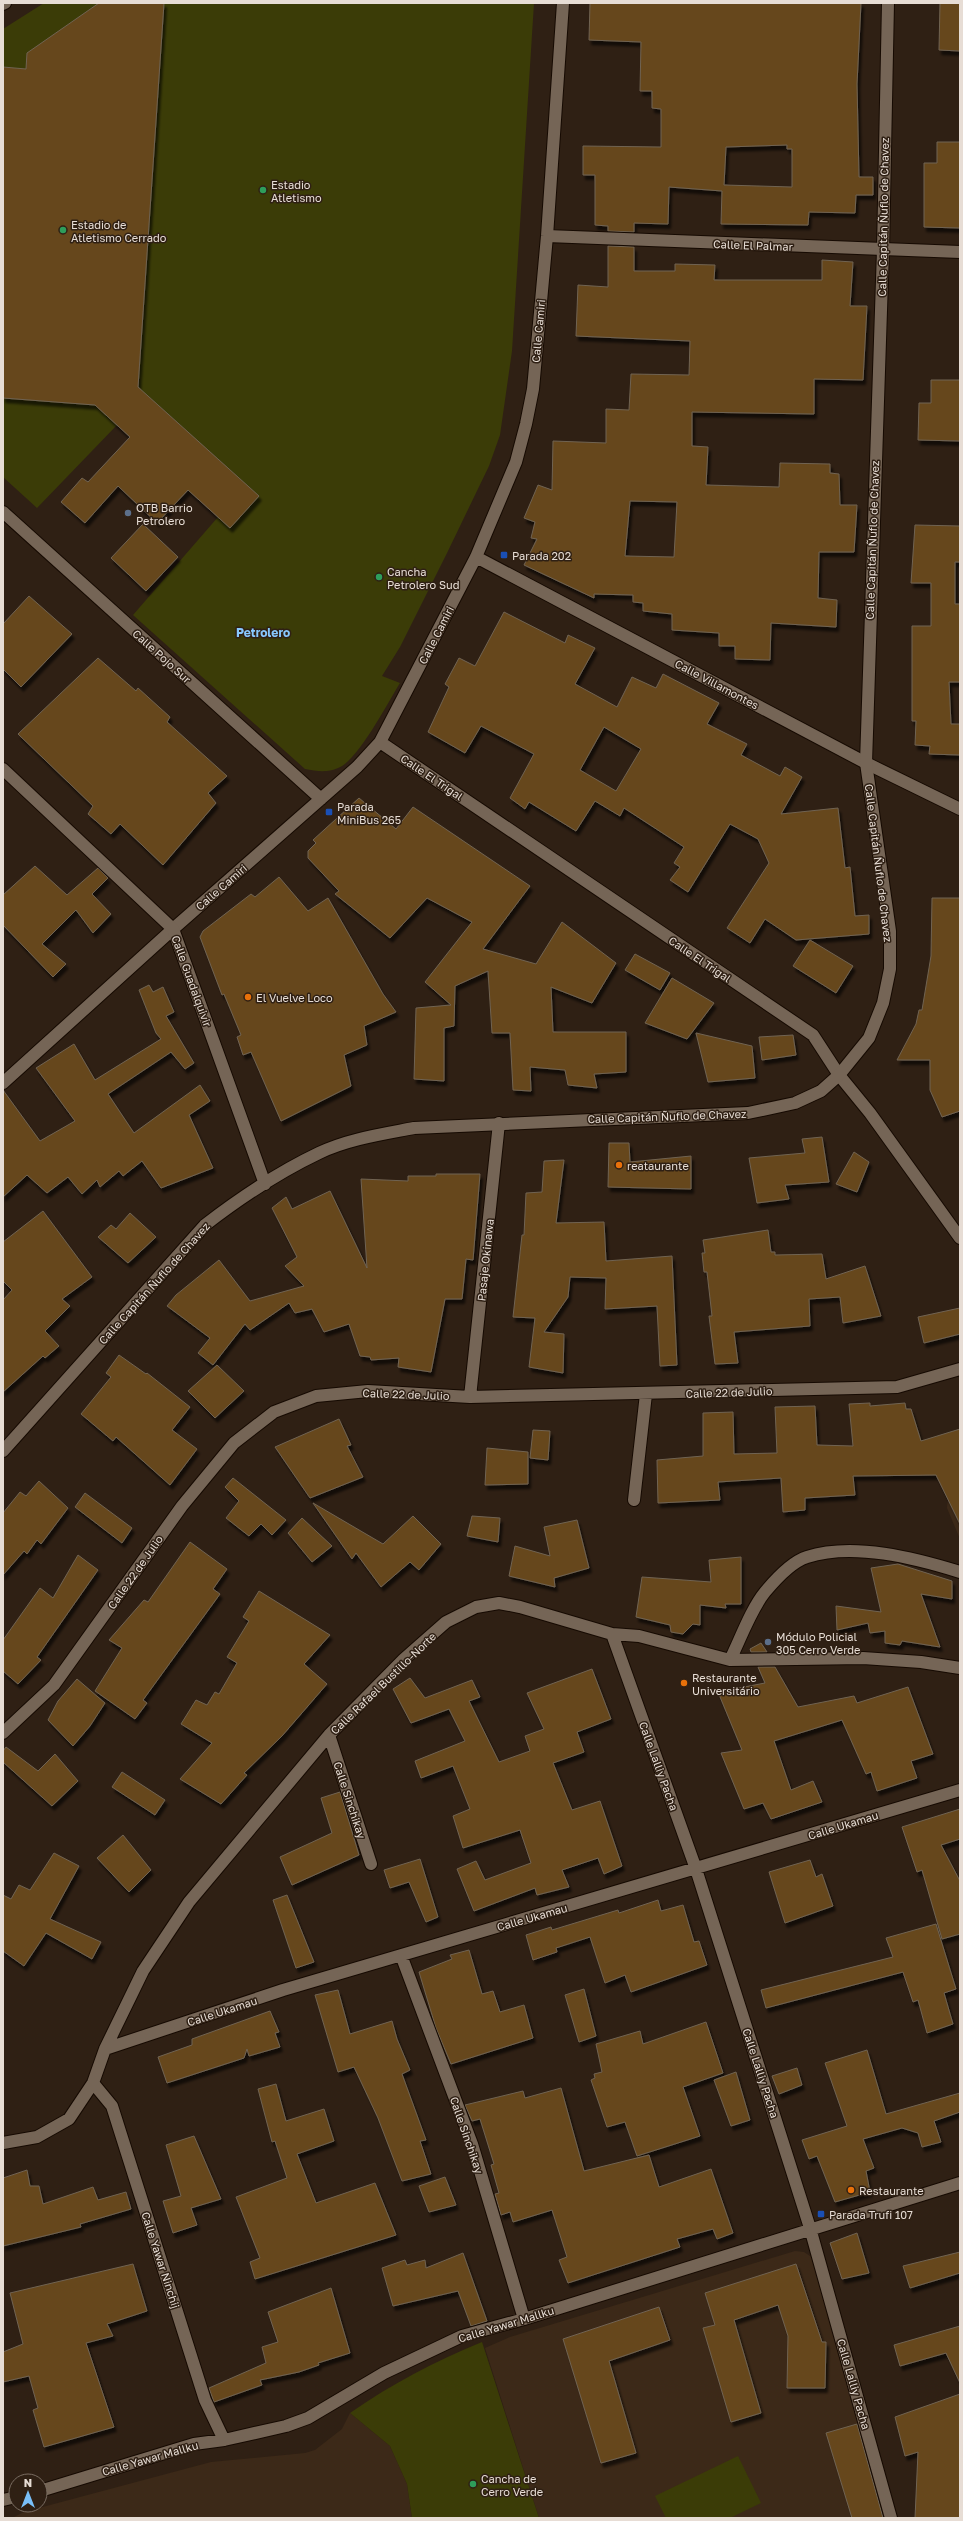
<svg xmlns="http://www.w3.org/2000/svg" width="963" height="2521" font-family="'Golos Text',sans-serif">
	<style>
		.built { fill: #3c2918 }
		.green { fill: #3b3c07 }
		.building { fill: #66471c; stroke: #706352; fill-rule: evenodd; filter: url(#shadow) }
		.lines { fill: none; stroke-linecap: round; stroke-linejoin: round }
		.minor-casing { stroke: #160a02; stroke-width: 14 }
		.tertiary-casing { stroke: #160a02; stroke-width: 14 }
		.minor { stroke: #756556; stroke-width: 12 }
		.tertiary { stroke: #756556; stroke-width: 12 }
		.leisure-dot { fill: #2e9e5b; stroke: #2f2014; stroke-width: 1.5 }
		.service-dot { fill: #5c6f8a; stroke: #2f2014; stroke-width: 1.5 }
		.transit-dot { fill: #1a4fb4; stroke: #2f2014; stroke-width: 1.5 }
		.food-dot { fill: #e8710a; stroke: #2f2014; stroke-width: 1.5 }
		.labels { text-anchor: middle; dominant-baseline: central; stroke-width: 3; stroke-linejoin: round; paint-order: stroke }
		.poi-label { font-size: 11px; fill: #e7ddd5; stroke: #2f2014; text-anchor: start }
		.street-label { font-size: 11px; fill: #e7ddd5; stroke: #2f2014 }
		.neighbourhood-label { font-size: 12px; font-weight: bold; fill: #88c8fd; stroke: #2f2014 }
	</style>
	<defs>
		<filter id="shadow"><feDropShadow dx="2.5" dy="4.5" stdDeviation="1" flood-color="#0009"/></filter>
	</defs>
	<rect width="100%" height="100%" fill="#2f2014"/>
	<!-- built -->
	<path class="built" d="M960,1497v42l-13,-31 1,-10z
		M795,2251l9,1 9,6 80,260h-354l-54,-170 25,-11z
		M350,2413l40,33 17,38 5,34h-400l12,-6 187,-50 94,-9 10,-3 27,-21z"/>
	<!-- green -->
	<path class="green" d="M44,3h490l-22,348 -12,84 -11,31 -41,85 -48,96 -18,29 18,7c-12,19 -42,78 -62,85 -11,5 -22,3 -33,1l-172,-154 85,-98 -101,-92 -80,83 -34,-31v-448z
		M482,2342l57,176h-127l-5,-34 -17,-38 -40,-33c43,-30 84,-51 132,-71z
		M738,2456l23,47 -31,15h-64l-11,-22z"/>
	<!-- building -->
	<path class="building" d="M99,3h65l-26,384 121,109 -29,32 -42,-38 -31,33 -39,-37 -33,37 -24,-21 21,-24 6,4 42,-45 -35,-32 -92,-7v-331l23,2 1,-16z
		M590,3h271l-4,81 2,93h14v18h-17l-1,18 -46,-1 -1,13 -87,-1 1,-33 -53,-4 -1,37 -34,-1v9l-26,-1v-5l-13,-1v-50h-12v-29l78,1v-38l-9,-1v-17h-12l1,-49 -52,-2zM787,145v4h5v38l-68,-2 2,-38z
		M940,3h20v48l-21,-1z
		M937,142h23v86l-36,-1v-64h13z
		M608,246l26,1v24h41v-7l40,1 -1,15h108v-20l31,2 -3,44h17l-4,74 -49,-1v35l-122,-2v34l16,1 -2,38 73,2 1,-24 50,1v9l9,1 1,31h17l-3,47h-35l-1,46 19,2 -1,27 -65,-4 -1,37 -35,-1v-13h-16v-13l-47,-3v-16l-29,-3v-8l-10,-1v-7l-39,-1v4l-70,-33 13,-26 -6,-1 4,-16 -11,-4 14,-33 14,5 1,-49 53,2v-34l23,1 2,-36 58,1 1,-34 -114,-5 2,-51 30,2zM630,501l47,1 -3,55 -49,-1z
		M931,380h29v61l-42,-1 1,-37h12z
		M143,524l35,33 -32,34 -35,-33z
		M915,525l45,1v36h-5v42h5v78h-11l2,42h9v31l-31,-1 1,-8 -15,-1 1,-24h-4v-95h19v-43h-20z
		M29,596l43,38 -51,53 -18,-18v-45z
		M504,612l61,31 3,-8 27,13 -20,36 42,23 15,-30 24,11 7,-14 56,29 -12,21 40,20 -6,11 39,21 5,-9 17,10 -21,37 57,-6 7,60 5,-1 5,49 14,-1v19l-73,6 -31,-21 -15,24 -23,-15 42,-65 -11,-24 -28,-15 -42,68 -18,-12 10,-13 -6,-4 10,-16 -60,-39 -4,8 -25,-15 -19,30 -47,-29 -4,7 -15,-11 24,-44 -53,-28 -16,27 -37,-21 21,-45 -4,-3 14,-26 16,8zM604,727l37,22 -25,42 -36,-21z
		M98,658l38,33 2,-3 32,29 -3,5 60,54 -19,17 8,10 -53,62 -43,-41 -9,10 -23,-20 5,-8 -75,-72z
		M359,798l37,31 17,-22 117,79 -47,63 53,15 26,-42 54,41 -24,40 -41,-16 2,45h73v40l-32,2 3,14 -29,-3 -3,-15 -35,-3 1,24 -18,-1 -3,-57h-18l-4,-62 -33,15 -1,40 -10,2v53l-30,-2 2,-71 35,-3 -26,-23 47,-60 -45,-24 -37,40 -55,-44 4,-3 -31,-33v-7l8,-8 -3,-3z
		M35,866l32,29 31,-27 10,10 -16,16 19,20 -18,19 -17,-23 -34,34 24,20 -13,13 -50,-52v-30z
		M279,877l29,34 20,-13 55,96 13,18 -32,14 3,19 -23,10 7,31 -70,35 -30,-69 -8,3 -6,-18 4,-2 -17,-41 -2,1 -22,-58 3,-6 48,-37 4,3z
		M932,898h28v213l-18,6 -12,-27v-30h-33l19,-36 3,-14h3l9,-54z
		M810,940l43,26 -17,27 -43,-27z
		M635,954l35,19 -10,17 -35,-20z
		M672,978l42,25 -27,36 -42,-16z
		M149,985l4,7 10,-5 11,25 -8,4 28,47 -9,6 -14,-17 -63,42 26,39 66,-48 10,16 -21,14 24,53 -52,20 -19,-27 -19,15 -4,-5 -19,16 -3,-7 -15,14 -14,-17 -21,16 -20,-18 -24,22v-107l37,51 35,-20 -39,-53 38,-24 21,36 66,-41 -5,-6 -17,-43z
		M696,1033l56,13 3,32 -47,4z
		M793,1035l3,20 -34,5 -3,-23z
		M822,1137l7,45 -44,3 4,14 -32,4 -8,-45 56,-5 -3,-14z
		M609,1143h20l1,19 61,-6v33l-83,-2z
		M854,1152l15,10 -12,30 -21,-8z
		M564,1160l-8,63 48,-1 2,39 66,-5 5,109 -17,1 -3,-60 -52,3 1,-31 -36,-1 -2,20 -24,35 20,2 -1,39 -34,-6 6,-49 -22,-1 9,-82h2l2,-42 16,-1 2,-31z
		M436,1174h44l-7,86 -7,-1 -4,40h-17l-14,73 -33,-5 1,-9 -28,2 -1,-3 -10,-1 -11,-32 -25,8 -12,-23 -17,4 -6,-10 -39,27 -5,-6 -32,41 -15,-12 12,-15 -43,-32 9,-11 43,-35 31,41 54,-15 -19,-20 12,-9 -25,-49 14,-11 6,12 38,-18 37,77 -6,-89 47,2v-5h28z
		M43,1211l49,66 -30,22 8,7 -25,25 14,15 -14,12 -2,-2 -40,36v-92l9,-10 -9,-9v-39z
		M130,1213l26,24 -28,26 -30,-26 13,-12 5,4z
		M768,1230l3,22h4v3l47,-1 4,25 39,-13 16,50 -38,7 -3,-26 -31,2 1,27 -76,6 4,31 -23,1 -6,-48h3l-5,-44h-3l-2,-19h3l-2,-13z
		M960,1308v26l-36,9 -6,-26z
		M119,1355l27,19 1,-1 43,34 -18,23 25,19 -27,36 -54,-48 -3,4 -32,-27 30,-37 -5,-4z
		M217,1365l27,26 -29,27 -27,-27z
		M870,1403v3l35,-3 1,6h5l10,32 39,-12v95l-24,-49 -83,1 2,19 -50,3v12l-22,2 -2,-34 -63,4 2,18 -62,3 -1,-43 46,-4v-43l30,-1 1,42 43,-1 -2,-46 40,-1 2,39 36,1 -4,-42z
		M339,1419l12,26 -4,1 16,31 -53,21 -35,-51z
		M533,1430l17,1 -2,29 -18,-2z
		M487,1448l41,4v32l-43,1z
		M233,1478l53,42 -14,15 -11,-11 -12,12 -23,-18 13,-17 -14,-14z
		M39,1481l29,27 -27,36 -4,-4 -10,14 -3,-3 -21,24v-62l17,-21 6,4z
		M85,1493l47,35 -10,15 -47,-36z
		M313,1503l70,41 30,-28 28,28 -22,26 -9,-8 -29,25 -25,-34 -4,6z
		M472,1516l28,2 -2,24 -31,-6z
		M302,1518l30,28 -20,16 -24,-29z
		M577,1520l12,48 -35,10 1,9 -46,-11 6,-30 35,10 -6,-29z
		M190,1542l37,27 -14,20 7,5 -77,106 4,3 -12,16 -40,-28 27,-43 -13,-8 35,-40 4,2z
		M78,1555l20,15 -61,87 4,3 -23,24 -15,-13v-31l37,-52 13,10z
		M741,1557v47h-16l1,4 -26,-3v20l-7,-1 -10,10 -12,-2 -1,-7 -34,-8 6,-40 69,5 -2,-22z
		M898,1564l54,17v18l-31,-5 19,53 -38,-6 -2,4 -15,-2v-12l-15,2 -2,-10 -31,7 -1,-24 45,6 -10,-44z
		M259,1591l71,44 -26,29 23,20 -45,52 -38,37 3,2 -26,29 -41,-25 32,-36 -31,-19 15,-24 11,5 8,-13 4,2 18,-31 -10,-6 22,-36 -6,-4z
		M761,1643l6,9h-16l-1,-3z
		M758,1667h17l23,40 56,-11 3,7 51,-16 25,67 -22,7 6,17 -40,13 -6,-19 -5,2 -24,-54 -68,21 17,49 22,-9 9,21 -51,17 -8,-16 -19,6 -23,-56 21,-3 -24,-58 47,-9z
		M592,1669l19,50 -34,13 7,20 -31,11 19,47 28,-9 22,65 -18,8 -6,-16 -36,12 7,17 -32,8 -2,-7 -61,23 -17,-42 19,-8 9,19 46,-17 -11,-33 -57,18 -10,-32 17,-7 -17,-43 -32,12 -6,-17 50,-20 -16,-32 -38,14 -18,-34 17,-11 15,20 47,-18 8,17 -11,4 30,61 31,-11 -5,-15 19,-7 -17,-36z
		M77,1679l28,24 -15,23 -17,20 -25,-26 10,-19z
		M6,1747l32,24 17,-17 23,27 -26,25 -49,-44v-11z
		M122,1772l43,28 -10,15 -43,-28z
		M340,1792l19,63 -67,30 -12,-28 52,-24 -11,-35z
		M960,1809v30l-19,6 19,36v53l-18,5 -20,-69 -5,2 -15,-45z
		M123,1835l28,35 -22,22 -32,-34z
		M54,1853l25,13 -29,53 51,23 -9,17 -46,-26 -22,33 -21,-15v-56l8,4 8,-14 11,5z
		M420,1859l18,58 -12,5 -17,-40 -19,6 -6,-18z
		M810,1860l6,17 6,-3 11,32 -48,17 -16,-51z
		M287,1895l27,67 -18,6 -23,-68z
		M658,1900l3,11 22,-6 11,37 5,-1 8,24 -76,27 -6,-17 -20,8 -15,-46 -34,11 1,4 -24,8 -7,-25 25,-8 1,3 66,-20 1,3z
		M936,1924l20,65 -12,4 9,31 -26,9 -9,-33 -5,2 -10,-30 -137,36 -5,-18 132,-33 -7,-19z
		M469,1950l13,44 11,-3 7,21 24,-7 9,33 -82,26 -15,-36 -17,-56 33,-13 -2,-4z
		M584,1989l12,47 -17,6 -14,-47z
		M338,1990l12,44 42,-13 5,18 13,31 -8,4 24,66 -6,1 11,33 -29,7 -24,-63 -24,-51 -16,5 -23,-77z
		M270,2011l9,21 -4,1 5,14 -31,9 -2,-7 -3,9 -77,25 -9,-26 34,-12v-6z
		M706,2022l17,51 -40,14 17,49 -63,20 -12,-34 -18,5 -16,-47 4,-2 -1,-4 8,-2 -6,-28 44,-13 3,13z
		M867,2050l19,64 74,-21v19l-26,9 7,21 -19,5 -4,-14 -16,-5 -39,11 11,29 -8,3 4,21 -35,10 -18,-46 -8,3 -7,-19 45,-14 -22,-63z
		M797,2068l5,17 -23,9 -7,-18z
		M736,2072l14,48 -19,6 -17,-46z
		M276,2084l10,37 38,-12 10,32 -37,13 19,49 59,-20 21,52 -141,44 -5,-17 10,-4 -24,-61 51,-19 -12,-37 -3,1 -14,-53z
		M561,2088l23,83 65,-16 10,32 52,-18 22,64 -16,6 -4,-10 -36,10 3,8 -112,36 -9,-23 8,-3 -15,-47 -39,12 -3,-10 -9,3 -6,-21 4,-1 -8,-28 3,-1 -14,-45 -8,2 -7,-16 58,-14 2,7z
		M194,2136l27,63 -30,9 6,17 -24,8 -10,-32 18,-5 -15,-51z
		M27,2170l3,16h9l4,18 50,-17 5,13 28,-8 5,17 -51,15 1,3 -78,19v-68z
		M445,2177l11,28 -27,7 -10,-26z
		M857,2233l12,40 -27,6 -12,-36z
		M960,2252v21l-50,15 -7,-22z
		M463,2253l24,68 -16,5 -13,-35 -65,15 -11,-38 23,-8 2,5 18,-5 1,8z
		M133,2264l14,47 -40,13 6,12 -27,7 28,84 -70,20 -11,-37 5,-2 -9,-32 -26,6v-30l20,-8 -13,-51z
		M796,2264l26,78h4l-1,46h-38l1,-52 -10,-31 -44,15 27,93 -30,9 -28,-94 12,-3 -10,-32z
		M331,2288l19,65 -32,10 1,2 -20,7 -39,8 2,5 -48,17 -5,-14 57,-25 -4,-16 16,-5 -10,-30z
		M659,2307l11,33 -61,21 27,92 -35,10 -38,-124z
		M960,2326v57l-14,-30 -46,13 -6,-21z
		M960,2394v124h-45l3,-66 -13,4 -10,-39z
		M857,2424l26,94h-31l-26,-85z"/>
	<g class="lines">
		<defs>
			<path id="minor" d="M3,4l2,-1
				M547,236l413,16
				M3,512l318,287
				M476,557l390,206 94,46
				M380,742l433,293 26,40 31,38 90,125
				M3,1083l170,-154 184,-162 23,-25 96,-185 40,-95 10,-38 7,-35 14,-153 16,-233
				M470,1397l29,-274
				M634,1500l12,-106
				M612,1634l84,235 114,359 81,290
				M730,1660c10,-20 21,-51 35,-68 10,-12 26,-30 42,-35 46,-15 108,1 153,15
				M3,1733l51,-48 128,-179 52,-63 40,-31 42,-16 52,-5 102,6 427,-10 63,-18
				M329,1735l42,129
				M401,1955l71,189 52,175
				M105,2049l178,-59 677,-200
				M93,2083l19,23 93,294 19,40
				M3,2143l34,-6 32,-18 24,-36 12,-34 38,-78 46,-69 140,-167 75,-76 42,-37 30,-15 23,-4 21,4 92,27 27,2 91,24 133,-2 58,4 39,6
				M40,2491l154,-47 30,-4 62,-14 22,-8 76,-45 78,-37 62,-17 436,-136
				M3,2500l13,-3"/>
			<path id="tertiary" d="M3,769l170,160 92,255
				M3,1451l202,-226c35,-27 74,-53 114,-72 29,-14 64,-19 95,-25l334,-15 47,-10 26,-12 18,-16 30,-37 14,-35 7,-34v-38l-24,-168 17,-513 5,-247"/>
		</defs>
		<!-- minor casing -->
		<use href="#minor" class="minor-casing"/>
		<!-- tertiary casing -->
		<use href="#tertiary" class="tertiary-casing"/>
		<!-- minor -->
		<use href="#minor" class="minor"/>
		<!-- tertiary -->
		<use href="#tertiary" class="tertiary"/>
	</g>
	<!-- markers -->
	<g class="leisure-dot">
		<circle cx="263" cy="190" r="4"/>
		<circle cx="63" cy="230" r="4"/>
		<circle cx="379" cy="577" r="4"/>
		<circle cx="473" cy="2484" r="4"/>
	</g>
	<g class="service-dot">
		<circle cx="128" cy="513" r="4"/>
		<circle cx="768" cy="1642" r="4"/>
	</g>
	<g class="transit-dot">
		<rect x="500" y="551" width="8" height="8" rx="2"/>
		<rect x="325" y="808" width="8" height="8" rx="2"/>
		<rect x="817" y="2210" width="8" height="8" rx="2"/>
	</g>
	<g class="food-dot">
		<circle cx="248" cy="997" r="4"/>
		<circle cx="619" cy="1165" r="4"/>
		<circle cx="684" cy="1683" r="4"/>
		<circle cx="851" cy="2190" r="4"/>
	</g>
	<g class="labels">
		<!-- poi labels -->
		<g class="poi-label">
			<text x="271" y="184">Estadio<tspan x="271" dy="13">Atletismo</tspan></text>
			<text x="71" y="224">Estadio de<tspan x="71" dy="13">Atletismo Cerrado</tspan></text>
			<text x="136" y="507">OTB Barrio<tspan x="136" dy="13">Petrolero</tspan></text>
			<text x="512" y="555">Parada 202</text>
			<text x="387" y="571">Cancha<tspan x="387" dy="13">Petrolero Sud</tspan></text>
			<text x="337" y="806">Parada<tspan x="337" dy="13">MiniBus 265</tspan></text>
			<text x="256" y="997">El Vuelve Loco</text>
			<text x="627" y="1165">reataurante</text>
			<text x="776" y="1636">Módulo Policial<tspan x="776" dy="13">305 Cerro Verde</tspan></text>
			<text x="692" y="1677">Restaurante<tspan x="692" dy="13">Universitário</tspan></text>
			<text x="859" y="2190">Restaurante</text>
			<text x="829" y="2214">Parada Trufi 107</text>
			<text x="481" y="2478">Cancha de<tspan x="481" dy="13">Cerro Verde</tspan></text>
		</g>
		<!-- street labels -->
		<g class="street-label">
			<text transform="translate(883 217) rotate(-89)">Calle Capitán Ñuflo de Chavez</text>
			<text transform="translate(753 245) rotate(2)">Calle El Palmar</text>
			<text transform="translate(538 331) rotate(-85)">Calle Camiri</text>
			<text transform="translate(872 540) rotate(-88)">Calle Capitán Ñuflo de Chavez</text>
			<text transform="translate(436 635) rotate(-63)">Calle Camiri</text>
			<text transform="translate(162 656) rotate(42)">Calle Pojo Sur</text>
			<text transform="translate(717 684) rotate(28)">Calle Villamontes</text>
			<text transform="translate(432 777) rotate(34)">Calle El Trigal</text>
			<text transform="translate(879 863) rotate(83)">Calle Capitán Ñuflo de Chavez</text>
			<text transform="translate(221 887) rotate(-41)">Calle Camiri</text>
			<text transform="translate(700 959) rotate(34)">Calle El Trigal</text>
			<text transform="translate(192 981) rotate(70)">Calle Guadalquivir</text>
			<text transform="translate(667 1116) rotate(-2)">Calle Capitán Ñuflo de Chavez</text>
			<text transform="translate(485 1260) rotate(-84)">Pasaje Okinawa</text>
			<text transform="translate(154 1283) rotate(-48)">Calle Capitán Ñuflo de Chavez</text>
			<text transform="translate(729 1392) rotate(-2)">Calle 22 de Julio</text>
			<text transform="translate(406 1394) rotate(2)">Calle 22 de Julio</text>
			<text transform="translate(135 1572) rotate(-55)">Calle 22 de Julio</text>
			<text transform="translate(383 1683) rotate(-44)">Calle Rafael Bustillo-Norte</text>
			<text transform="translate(659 1766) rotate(70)">Calle Lalliy Pacha</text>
			<text transform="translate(350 1800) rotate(72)">Calle Sinchikay</text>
			<text transform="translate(843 1825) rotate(-17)">Calle Ukamau</text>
			<text transform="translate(532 1917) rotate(-16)">Calle Ukamau</text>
			<text transform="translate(222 2011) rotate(-18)">Calle Ukamau</text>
			<text transform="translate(761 2073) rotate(72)">Calle Lalliy Pacha</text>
			<text transform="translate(467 2135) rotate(71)">Calle Sinchikay</text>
			<text transform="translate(161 2260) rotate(72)">Calle Yawar Ninchij</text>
			<text transform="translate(506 2324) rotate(-17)">Calle Yawar Mallku</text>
			<text transform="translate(854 2384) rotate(74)">Calle Lalliy Pacha</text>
			<text transform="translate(150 2458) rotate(-16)">Calle Yawar Mallku</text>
		</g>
		<!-- neighbourhood labels -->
		<g class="neighbourhood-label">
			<text x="263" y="632">Petrolero</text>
		</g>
	</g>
	<!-- border -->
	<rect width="963" height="2521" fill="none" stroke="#e7ddd5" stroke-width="8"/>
	<!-- north arrow -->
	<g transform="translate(28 2493)"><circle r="19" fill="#2f2014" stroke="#796c61"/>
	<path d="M0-3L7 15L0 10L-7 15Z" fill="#79bff8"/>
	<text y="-6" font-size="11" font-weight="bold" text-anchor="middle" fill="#e7ddd5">N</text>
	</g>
</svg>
